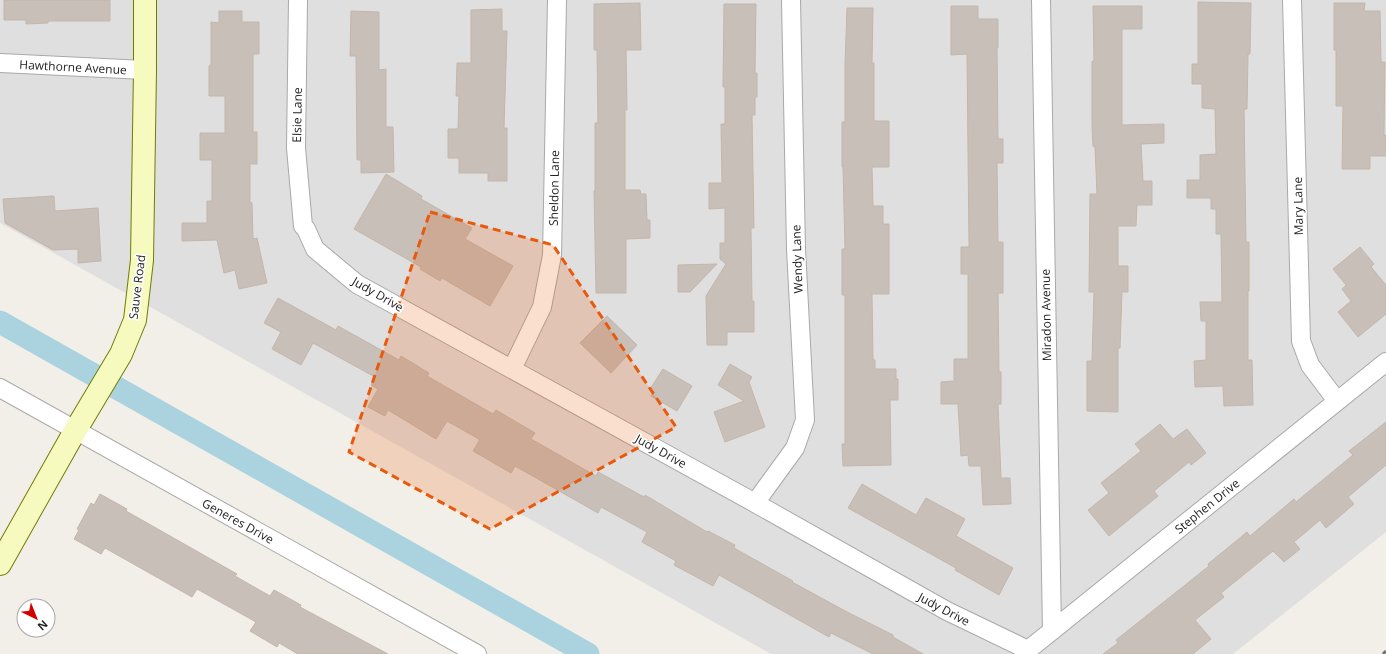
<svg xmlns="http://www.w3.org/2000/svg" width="1386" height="654" font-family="'Open Sans',sans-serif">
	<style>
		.residential { fill: #e0dfdf }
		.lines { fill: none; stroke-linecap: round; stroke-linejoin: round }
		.canal { stroke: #aad3df; stroke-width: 23 }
		.building { fill: #c7bfb8; stroke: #c4b6ab }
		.street-casing { stroke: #a9a9a9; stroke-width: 20 }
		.secondary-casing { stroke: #707d05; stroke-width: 24 }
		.street { stroke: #fff; stroke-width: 18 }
		.secondary { stroke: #f7fabf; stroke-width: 22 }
		.rail { stroke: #707070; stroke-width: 3; stroke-dasharray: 8 8; stroke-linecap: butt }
		.marked { fill: #e8590c; fill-opacity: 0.2; stroke: #e8590c; stroke-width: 3; stroke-dasharray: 8 5; stroke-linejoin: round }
		.labels { text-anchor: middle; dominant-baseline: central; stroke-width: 3; stroke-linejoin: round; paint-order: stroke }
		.street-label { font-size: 12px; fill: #222; stroke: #fff }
	</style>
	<rect width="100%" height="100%" fill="#f2efe9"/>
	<!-- residential -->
	<path class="residential" d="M0,0h1386v532l-153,122h-462l-771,-431z"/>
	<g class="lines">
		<!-- canal -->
		<path class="canal" d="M0,322l588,332"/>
	</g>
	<!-- building -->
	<path class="building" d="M4,0h106v21h-62v2l-22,1v-4h-22z
		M1198,2l53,1 -1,51h-2l-1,55h-3l2,133h3v49h-1v69h4l1,45 -29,1 -1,-20 -28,1 -1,-26 12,-1v-39h-5l-1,-19h22l-1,-68h-5v-25h-5v-11h-24v-18h13v-25l16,-1 -1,-45 -13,-1v-24h-10v-20h6z
		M640,3l1,47h-15l1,60h-2v80h15l1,4h5l1,26h3v18l-24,1v54h-30l-2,-102h1v-68h3l-1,-73h-3v-46z
		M1334,3h31l-1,8h16l1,51h4l-1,73h2v21h-16v13h-28l1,-63h-7v-56h-2z
		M724,4h32l-1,69h2v24h-2v18h-3l2,113h-3l1,73h2v31h-27v13h-20l-1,-49 20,-32 -6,-5v-16h5v-35l-16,1v-26h13l-1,-59h4v-37h-2z
		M951,6h27v13h20v29h-1l1,91h5v24h-6l1,79h5v51h-5l1,79h2v32h-3l3,74h9l1,26 -28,1 -2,-39h-12l-1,-11 -7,1 -3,-52h-17v-22l13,-1v-22h14v-85h-7v-27h8l-2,-193 -16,1z
		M1093,6h49v23h-20v96l42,-1v19l-23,1 2,37h9v24h-15l-1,21h-18v40h10v26h-6l-2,56h-2v64l-31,-1v-50h5l2,-69h-5l1,-98h7l-2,-47 -2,-1 -1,-20v-65h2z
		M847,8h26l-1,55h2v58h15v46h-17l1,39h10v18h6v70h-17l1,66h2v9h21v10h2v21h-8l1,65 -48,1 -1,-22h3v-149h-3v-46h3l-2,-82h-1v-45h3v-58z
		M502,9v22h5l-3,97h3v53h-19v-8h-29v-15h-11v-29h10l1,-33h-3l1,-33h14v-53z
		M219,11h23v11h17v32h-6v78h4v32h-7v38l2,1 1,36 4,-1 10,45 -28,6 -4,-19 -11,3 -7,-33 -35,1v-18h25v-22h5v-41h-12v-27h25v-37h-16v-30l2,-1v-43l8,1z
		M351,11l28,1v58l7,-1v58h7l1,45 -33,1v-13h-4l-1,-104h-6z
		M386,174l36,22 -1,3 51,29 -7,11 48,27 -23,40 -48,-28 -2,3 -20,-12 1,-2 -67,-38z
		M54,196l1,15 43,-3 3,53 -23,2v-14l-25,1 -48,-27 -2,-24z
		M1360,247l14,17 -3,3 15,18v29l-28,23 -20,-25 13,-11 -9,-12 4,-4 -13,-16z
		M717,264l-27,28h-12v-27z
		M278,298l58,32 2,-4 61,34 2,-4 28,17 -2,3 66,38 3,-4 39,23 -4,6 65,37 2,-4 46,25 1,-2 62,37 1,-1 27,14 -1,3 59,33 -1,1 57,31 44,22v2l30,17h-50l-42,-21 -2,4 -110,-62 -6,11 -39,-21 2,-4 -34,-19 5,-10 -46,-25 -3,6 -83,-47 -4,7 -38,-22 6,-10v-2l-32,-18 -11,18 -48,-29 -3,6 -17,-9 10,-18 -7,-4 4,-8 -62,-34 -12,22 -29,-16 9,-17 -17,-9z
		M607,316l30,29 -26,28 -31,-30z
		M730,364l22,13 -3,5 16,45 -40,15 -11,-30 30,-11 -26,-16z
		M663,369l29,17 -15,25 -26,-15 3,-5 -4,-2z
		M1386,422v43l-38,32 6,7 -28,24 -6,-8 -26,22 6,7 -16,13 -11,-11 -52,42 3,4 -29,23 16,19 -18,15h-90l15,-11 -2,-3 93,-74 -1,-2 39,-32 3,4 44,-37 2,3 57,-47 -4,-4z
		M1160,424l13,15 14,-10 19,24 -15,12 -2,-3 -35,29 4,5 -49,40 -21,-26 21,-17 -8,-10 40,-32 -6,-7z
		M862,484l54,31 10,-17 39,21 -9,17 57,32 -14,27 -44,-25 1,-2 -108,-60z
		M100,494l27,15 -1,2 111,63 -2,2 35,20 4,-6 27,15 -1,2 88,47h-90l-19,-11 -2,4 -27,-16 6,-9 -59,-33 -5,8 -87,-49 -4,6 -27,-15 5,-9 -2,-1 14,-26 3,2z"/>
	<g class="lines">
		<defs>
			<path id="street" d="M298,0l-2,148 7,78 3,3 9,20 42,35 398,219 192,108 81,39 -4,4
				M1041,0l11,631
				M1292,0l9,341 9,24 27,36
				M0,63l145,7
				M512,369l30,-62 10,-52 5,-255
				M0,388l477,266
				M755,503l40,-55 10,-28 -9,-171 -5,-249
				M1028,650l358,-288"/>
			<path id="secondary" d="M0,564l75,-133 46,-77 14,-34 7,-60 3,-190v-70"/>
		</defs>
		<!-- street casing -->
		<use href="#street" class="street-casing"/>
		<!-- secondary casing -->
		<use href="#secondary" class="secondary-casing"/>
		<!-- street -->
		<use href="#street" class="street"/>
		<!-- secondary -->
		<use href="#secondary" class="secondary"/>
		<!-- rail -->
		<path class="rail" d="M1383,654l3,-3"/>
	</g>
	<!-- marked area -->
	<path class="marked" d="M430,212l123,33 123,182 -186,102 -141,-77z"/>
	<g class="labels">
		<!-- street labels -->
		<g class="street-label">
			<text transform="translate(73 67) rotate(3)">Hawthorne Avenue</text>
			<text transform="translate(297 115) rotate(-89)">Elsie Lane</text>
			<text transform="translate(554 188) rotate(-89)">Sheldon Lane</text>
			<text transform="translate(1298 206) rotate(-91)">Mary Lane</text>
			<text transform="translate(797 259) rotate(-92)">Wendy Lane</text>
			<text transform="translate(137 287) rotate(-83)">Sauve Road</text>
			<text transform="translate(378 294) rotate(30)">Judy Drive</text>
			<text transform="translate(1046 315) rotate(-91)">Miradon Avenue</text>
			<text transform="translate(661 451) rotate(29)">Judy Drive</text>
			<text transform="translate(1207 506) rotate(-39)">Stephen Drive</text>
			<text transform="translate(238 521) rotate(29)">Generes Drive</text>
			<text transform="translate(944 609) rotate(28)">Judy Drive</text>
		</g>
	</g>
	<!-- north arrow -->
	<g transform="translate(36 618) rotate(137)"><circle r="19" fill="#ffffff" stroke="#a7a7a7"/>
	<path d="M0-3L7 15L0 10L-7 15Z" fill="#d40000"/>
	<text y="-6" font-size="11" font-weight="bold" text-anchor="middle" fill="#222222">N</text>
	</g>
</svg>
